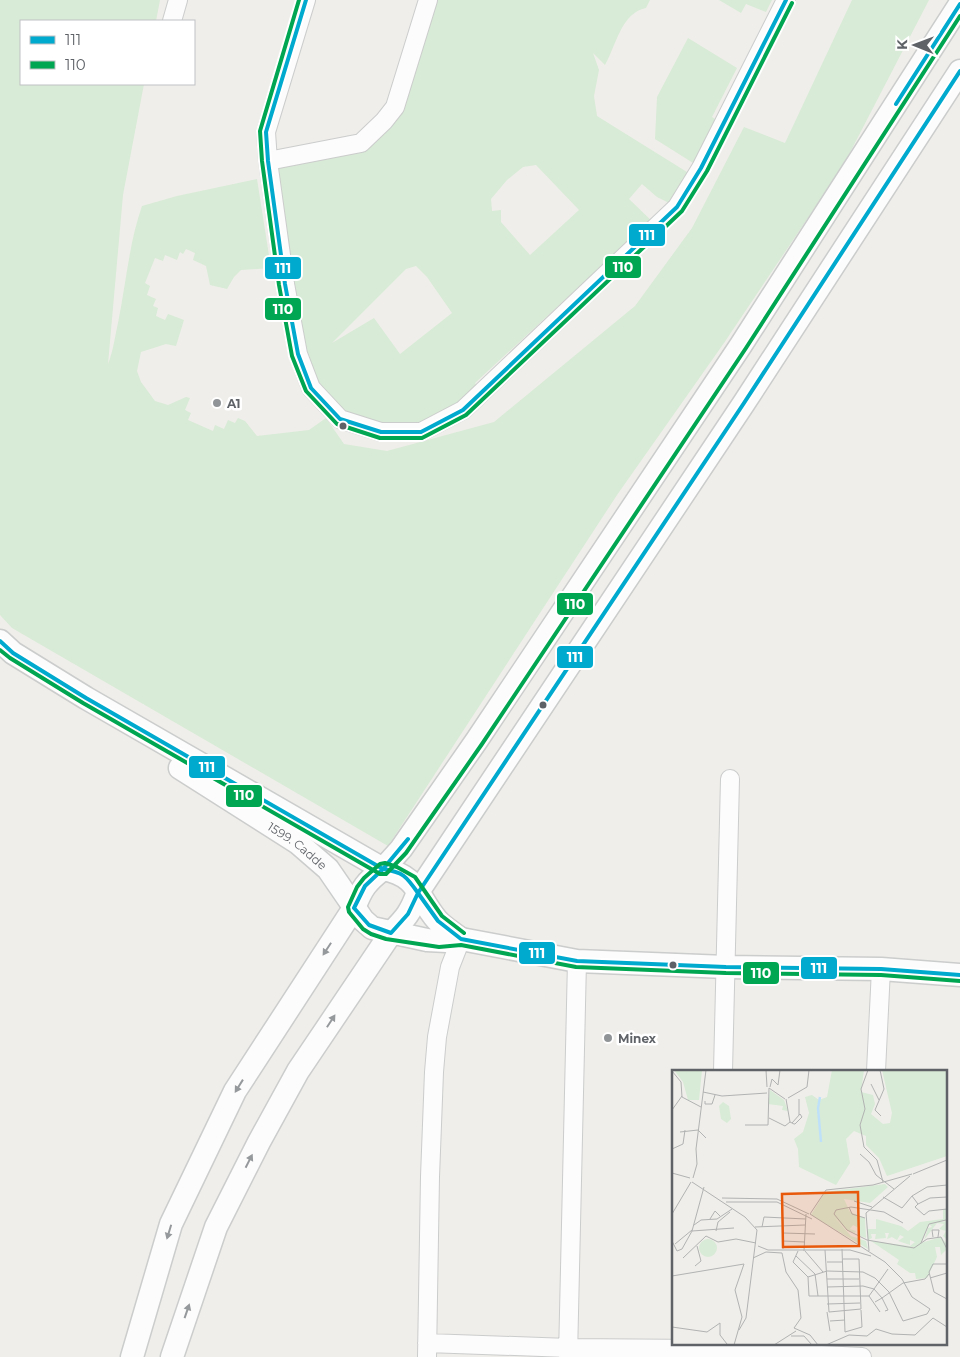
<svg xmlns="http://www.w3.org/2000/svg" width="960" height="1357" font-family="Montserrat,sans-serif">
	<style>
		.green { fill: #d8ebd6; fill-rule: evenodd }
		.lines { fill: none; stroke-linecap: round; stroke-linejoin: round }
		.minor-casing { stroke: #cbcccc; stroke-width: 20 }
		.tertiary-casing { stroke: #cbcccc; stroke-width: 25 }
		.minor { stroke: #fdfcfc; stroke-width: 18 }
		.tertiary { stroke: #fdfcfc; stroke-width: 22 }
		.bus-1-casing { stroke: #fff; stroke-width: 8 }
		.bus-2-casing { stroke: #fff; stroke-width: 8 }
		.bus-1 { stroke: #00a9ce; stroke-width: 4 }
		.bus-2 { stroke: #00a651; stroke-width: 4 }
		.oneway { fill: #96999c }
		.poi-dot { fill: #919496; stroke: #fff; stroke-width: 2 }
		.bus-dot { fill: #5f6368; stroke: #fff; stroke-width: 2 }
		.labels { text-anchor: middle; dominant-baseline: central; stroke-width: 5; stroke-linejoin: round; paint-order: stroke }
		.poi-label { font-size: 12px; font-weight: bold; fill: #5f6368; stroke: #fff; text-anchor: start }
		.street-label { font-size: 12px; fill: #5f6368; stroke: #fff }
		.inset-river { fill: none; stroke: #bfe0f9; stroke-width: 2.5 }
		.inset-road { fill: none; stroke: #b1b2b2; stroke-width: 1 }
		.view { fill: #e8590c; fill-opacity: 0.15; stroke: #e8590c; stroke-width: 2.5 }
		.inset-edge { fill: none; stroke: #5f6368; stroke-width: 2.5 }
		.line-badge { stroke: #fff; stroke-width: 2 }
		.badge-label { font-size: 14px; text-anchor: middle; font-weight: bold; fill: #fff }
	</style>
	<rect width="100%" height="100%" fill="#efeeea"/>
	<!-- green -->
	<path class="green" d="M0,0h160l-4,21h-135v63h123l-21,111 -15,169c5,-12 7,-28 10,-41 8,-39 11,-80 24,-117l35,-10 80,-17 14,89 -30,2 -7,7 -7,12 -17,-4 -4,-19 -13,-6 2,-7 -9,-4 -3,5 -3,-2 -3,8 -12,-5 -2,6 -8,-3 -10,25 5,3 -3,9 9,4 -3,7 5,2 -2,8 9,4 3,-6 16,6 -8,26 -10,-2 -25,8 -4,19 4,11 14,19 13,4 18,-8 4,1 -5,12 6,3 -3,7 25,11 2,-6 9,4 4,-9 7,3 3,-5 7,3 12,15 52,-6 17,-12 18,26 43,7 107,-29 141,-116 57,-78 52,-101 41,16 67,-143h77l-85,164 -120,179 -107,152 -229,351 -376,-218 -12,-13z
		M432,0h218l-4,8c-25,5 -30,38 -41,57l-12,-12 6,17 -5,26 3,20 98,61 -18,30 -20,-10 -15,-13 -13,15 28,27 -66,64 -8,-7 -108,100 7,10 -61,39 -81,-13 -29,-31 -43,-227 93,-18 34,-36zM536,165l43,45 -49,45 -29,-33v-12l-9,1 -1,-12 16,-19 16,-13zM416,266l11,11 25,36 -52,41 -26,-36 -42,25 74,-74z
		M719,0h53l-6,12 -20,-8 -5,9z
		M688,38l49,30 -25,49 11,7 -22,44 -46,-29 2,-42z"/>
	<g class="lines">
		<defs>
			<path id="minor" d="M306,0l-40,132 2,29 17,123 13,70 13,34 29,31 41,13h40l42,-22 214,-203 24,-39 85,-168
				M172,21l6,-21
				M268,161l93,-18 23,-22 11,-14 33,-107
				M723,1071l7,-292
				M876,1071l5,-102
				M427,1343l142,5 131,1 162,8
				M427,1357l3,-180 4,-105 3,-35 13,-70 11,-28
				M568,1357l9,-396"/>
			<g id="tertiary">
				<path d="M0,641l13,12 73,45 297,171 18,-20 76,-109 264,-395 219,-341"/>
				<path id="s1" d="M180,768l118,75 30,26 35,51 9,8 55,12 19,1 15,-2 116,22 149,6 155,2 79,6"/>
				<path d="M132,1357l39,-133 64,-133 119,-183c8,-20 12,-26 29,-39 36,7 33,26 54,51 6,7 16,13 24,19"/>
				<path d="M172,1357l44,-130 43,-85 39,-71 93,-138c15,-15 20,-21 27,-41l326,-489 216,-332"/>
			</g>
		</defs>
		<!-- minor casing -->
		<use href="#minor" class="minor-casing"/>
		<!-- tertiary casing -->
		<use href="#tertiary" class="tertiary-casing"/>
		<!-- minor -->
		<use href="#minor" class="minor"/>
		<!-- tertiary -->
		<use href="#tertiary" class="tertiary"/>
		<defs>
			<path id="bus-1" d="M306,0l-40,132 2,29 17,123 13,70 13,34 29,31 41,13h40l42,-22 214,-203 24,-39 85,-168
				M896,104l64,-100
				M0,641l13,12 73,45 297,171 25,-30
				M383,869c20,3 23,7 35,24l-10,21 -17,19 -22,-8 -15,-17 11,-22z
				M418,893l20,28 23,18 116,22 149,6 155,2 79,6
				M418,893l326,-490 216,-332"/>
			<path id="bus-2" d="M299,0l-39,131 2,30 17,124 13,71 14,35 31,33 43,14h42l44,-23 216,-204 25,-40 85,-168
				M0,650l10,8 73,45 297,171h6l20,-21 76,-109 264,-396 214,-332
				M464,933l-22,-17 -27,-39 -18,-10 -12,-4 -5,1 -16,14 -7,9 -9,20 1,5 14,17 8,5 15,5 53,8 22,-2 115,22 150,6 155,2 79,6"/>
		</defs>
		<!-- bus-1 casing -->
		<use href="#bus-1" class="bus-1-casing"/>
		<!-- bus-2 casing -->
		<use href="#bus-2" class="bus-2-casing"/>
		<!-- bus-1 -->
		<use href="#bus-1" class="bus-1"/>
		<!-- bus-2 -->
		<use href="#bus-2" class="bus-2"/>
	</g>
	<!-- one-way arrows -->
	<defs><path id="oneway-solid" d="M-6-.8H1V-3.2L6.5 0L1 3.2V.8H-6Z" transform="scale(1.25)"/></defs>
	<g class="oneway">
		<use href="#oneway-solid" transform="translate(327 949) rotate(123)"/>
		<use href="#oneway-solid" transform="translate(331 1021) rotate(-57)"/>
		<use href="#oneway-solid" transform="translate(239 1086) rotate(122)"/>
		<use href="#oneway-solid" transform="translate(249 1161) rotate(-63)"/>
		<use href="#oneway-solid" transform="translate(169 1232) rotate(107)"/>
		<use href="#oneway-solid" transform="translate(187 1311) rotate(-71)"/>
	</g>
	<!-- markers -->
	<g class="poi-dot">
		<circle cx="217" cy="403" r="5"/>
		<circle cx="608" cy="1038" r="5"/>
	</g>
	<g class="bus-dot">
		<circle cx="343" cy="426" r="4.5"/>
		<circle cx="543" cy="705" r="4.5"/>
		<circle cx="673" cy="965" r="4.5"/>
	</g>
	<g class="labels">
		<!-- poi labels -->
		<g class="poi-label">
			<text x="227" y="403">A1</text>
			<text x="618" y="1038">Minex</text>
		</g>
		<!-- street labels -->
		<g class="street-label">
			<text stroke="none"><textPath href="#s1" startOffset="141">1599. Cadde</textPath></text>
		</g>
	</g>
	<!-- overview -->
	<g transform="translate(672 1070)">
		<rect width="275" height="275" fill="#efeeea"/>
		<path d="M2,0h28l-3,30h-11l-5,-18zM160,0h32l-3,22 12,3 2,9 -4,10 12,10 7,-1 2,-10 -10,-43h65v86l-60,20 -8,-18 -13,-13v-9l-12,-5 -8,8 4,24 -14,22 -37,-18 -1,-18 -4,-10 9,-7 6,-19 -4,-16 7,-2 7,5 8,-3zM98,20l14,10 4,11 -6,-1 1,-4 -15,-2zM51,32l6,4 2,13 -4,4 -6,-4 -2,-13zM213,114l3,3 -18,16 -26,-4 6,13 15,6 1,20 -8,-3 2,-6 -3,-2 -4,-2 -3,4 6,2 -1,2 -8,-3 -13,-13 17,19 15,5 2,8 -57,-34 14,-23zM271,139h4v11l-9,2 9,-1v19l-4,-4 3,-5 -7,-2 5,-5 -7,-1 -13,17 4,-12 4,-1 -3,-3 -8,19 20,-6 5,6 1,6 -6,6 -1,-8h-5l2,10 -10,21 -11,1 -1,-6h-5l-13,-9 2,-4 -28,-19 39,5 5,-4 -5,-2v5l-12,-4 6,-4 -4,-2 -3,5 -5,-3 -5,2 2,-6h-4l1,5 -11,1 1,-5h-5l1,4 -4,2v-11h8v-10l25,7 7,5 12,-9 23,-3zM27 178a9 9 0 1 1 18 0a9 9 0 1 1-18 0Z" fill="#d8ebd6"/>
		<path class="inset-river" d="M148,27l-2,11 3,34"/>
		<path class="inset-road" d="M94,0l1,17M196,0l-7,19 4,20 -5,16 4,22 13,13 6,22M208,0l4,19 -9,21 6,6M0,1l9,11 1,15 19,10M199,14l8,16M98,17l2,-8 6,6 2,-15M97,18l16,11M31,22l19,4 45,-3M116,28l19,-11 2,-17M114,29l4,23M33,31v3h7l3,-9M0,40l10,-14M127,45v-16M97,48l16,8 5,-4M118,52l4,2h1l7,-7 -2,-3 -8,9M73,55h23l1,-37M8,62l18,-2 8,8M0,79l11,-5 2,-14M188,84l9,8 7,13 18,14M0,103l18,5M241,104l34,-14M21,108l4,-14 -1,-15 10,-79M20,112l53,35 12,13 -11,88 -7,12M275,115l-20,2 -15,9 6,8 12,-6 17,-1M211,127l19,11 10,-12M50,128l55,1 32,15M182,131l18,6M54,132h51l35,17M246,134l-3,3 9,8 5,-4 18,-2M177,137l3,7 13,4M0,144l19,-32M38,149l5,-8 5,5M231,153l-19,-11 -33,-5 -15,3 -2,4 13,16 20,10 47,8 13,-9 14,-2 6,12M22,155l7,-5 16,-1 15,-10M83,157l50,-2M90,157l2,-10 42,2M20,161l42,-3M44,161l2,-9 12,-10M111,163l32,1M34,166l12,6 18,-3 20,4M261,167l-1,-7h7l-1,7M0,171l5,10 5,-2 10,-18 12,-44M111,171l22,1M249,173l8,-19 17,-4M3,174l17,-14M86,176l10,4h82l21,6M111,179v-32M170,179l3,83 17,-5 -1,-17M153,180l4,62 32,-3 -2,-50h-16M126,181l-5,11 15,15 1,19h60l5,-7 8,9 21,-15 22,-4 4,-5M132,181l2,-37M133,181l18,21M197,181l-3,-38 44,-37M124,186l19,18 3,22M11,188l23,-22M81,188l13,-6 16,1 4,19 12,18 3,28 -7,10 16,7 8,10M155,192h16M275,194h-14l-4,8 5,20 13,7M23,196l6,-5 -4,-15M0,206l72,-12 -9,26 7,27 -8,28M136,207l19,-6 36,1 12,6 14,14 14,29 24,-7 3,-5 -18,-12 -10,-18 -17,-17 -75,-48 16,-24 47,-5 39,-11M258,208l17,-5M155,209h32M155,217l36,-1 11,3 14,-20M197,226l11,16M203,232l7,-4 6,12 -3,1M155,234l33,-1M155,242l3,19M158,251l15,-1M0,257l35,5 13,-9v12l7,9M119,266h13l8,9M102,275l22,-14M154,275l23,-10 18,1 9,-7 16,5 23,1 18,-17 14,9"/>
		<path class="view" d="M186,122l1,54 -76,1 -1,-53z"/>
		<rect width="275" height="275" class="inset-edge"/>
	</g>
	<g class="line-badge">
		<rect x="628" y="223" width="38" height="24" rx="5" fill="#00a9ce"/>
		<rect x="604" y="255" width="38" height="24" rx="5" fill="#00a651"/>
		<rect x="264" y="256" width="38" height="24" rx="5" fill="#00a9ce"/>
		<rect x="264" y="297" width="38" height="24" rx="5" fill="#00a651"/>
		<rect x="556" y="592" width="38" height="24" rx="5" fill="#00a651"/>
		<rect x="556" y="645" width="38" height="24" rx="5" fill="#00a9ce"/>
		<rect x="188" y="755" width="38" height="24" rx="5" fill="#00a9ce"/>
		<rect x="225" y="784" width="38" height="24" rx="5" fill="#00a651"/>
		<rect x="518" y="941" width="38" height="24" rx="5" fill="#00a9ce"/>
		<rect x="800" y="956" width="38" height="24" rx="5" fill="#00a9ce"/>
		<rect x="742" y="961" width="38" height="24" rx="5" fill="#00a651"/>
	</g>
	<g class="badge-label">
		<text x="647" y="240">111</text>
		<text x="623" y="272">110</text>
		<text x="283" y="273">111</text>
		<text x="283" y="314">110</text>
		<text x="575" y="609">110</text>
		<text x="575" y="662">111</text>
		<text x="207" y="772">111</text>
		<text x="244" y="800">110</text>
		<text x="537" y="958">111</text>
		<text x="819" y="973">111</text>
		<text x="761" y="978">110</text>
	</g>
	<!-- legend -->
	<rect x="20" y="20" width="175" height="65" fill="#ffffff" stroke="#bfc1c3"/>
	<rect x="30" y="36" width="25" height="8" fill="#00a9ce" stroke="#bfc1c3"/>
	<text x="65" y="45" font-size="15" fill="#5f6368">111</text>
	<rect x="30" y="61" width="25" height="8" fill="#00a651" stroke="#bfc1c3"/>
	<text x="65" y="70" font-size="15" fill="#5f6368">110</text>
	<!-- north arrow -->
	<g transform="translate(915 45) rotate(271)" stroke="#ffffff" stroke-width="4" paint-order="stroke">
	<path d="M0-4L9 19L0 12L-9 19Z" fill="#5f6368"/>
	<text y="-8" font-size="14" font-weight="bold" text-anchor="middle" fill="#5f6368">K</text>
	</g>
</svg>
